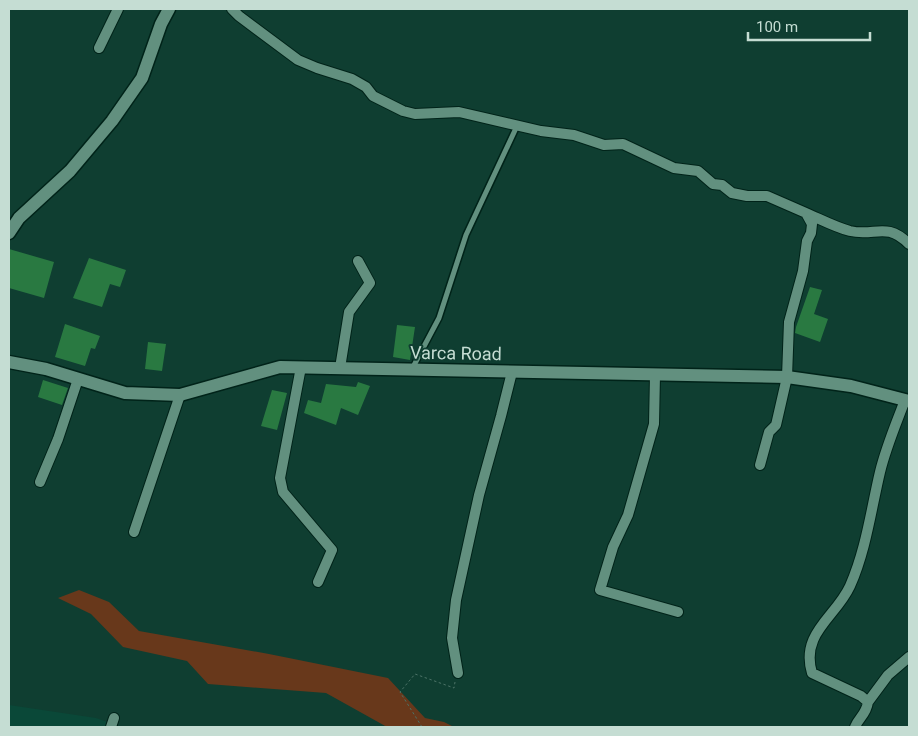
<svg xmlns="http://www.w3.org/2000/svg" width="918" height="736" font-family="Roboto,sans-serif">
	<style>
		.built { fill: #0a4838 }
		.green { fill: #68381b }
		.building { fill: #297941 }
		.lines { fill: none; stroke-linecap: round; stroke-linejoin: round }
		.lane-casing { stroke: #002319; stroke-width: 8 }
		.street-casing { stroke: #002319; stroke-width: 12 }
		.secondary-casing { stroke: #002319; stroke-width: 15 }
		.path { stroke: #4c7367; stroke-width: 1; stroke-dasharray: 2.5 2.5; stroke-linecap: butt }
		.lane { stroke: #62907f; stroke-width: 5 }
		.street { stroke: #62907f; stroke-width: 10 }
		.secondary { stroke: #62907f; stroke-width: 12 }
		.labels { text-anchor: middle; dominant-baseline: central; stroke-width: 4; stroke-linejoin: round; paint-order: stroke }
		.street-label { font-size: 18px; fill: #c5ddd3; stroke: #0f3e31 }
	</style>
	<rect width="100%" height="100%" fill="#0f3e31"/>
	<!-- built -->
	<path class="built" d="M9,705l87,13 26,9h-113z"/>
	<!-- green -->
	<path class="green" d="M79,590l30,12 30,29 130,23 119,24 37,40 19,4 10,5h-67l-61,-34 -118,-9 -21,-23 -64,-14 -32,-33 -33,-16z"/>
	<!-- building -->
	<path class="building" d="M9,249l45,13 -10,36 -35,-10z
		M89,258l37,12 -6,17 -10,-3 -8,23 -29,-9z
		M810,287l12,3 -8,24 14,5 -8,23 -25,-9 1,-6z
		M65,324l35,12 -5,13 -4,-1 -6,18 -30,-9z
		M397,325l18,2 -5,33 -17,-3z
		M148,342l18,2 -4,27 -17,-2z
		M43,380l25,8 -6,17 -24,-8z
		M358,382l12,4 -12,29 -17,-7 -5,17 -32,-12 4,-13 13,3 5,-19 30,3z
		M272,390l15,3 -10,37 -16,-4z"/>
	<g class="lines">
		<defs>
			<path id="lane" d="M412,369l27,-51 27,-83 51,-109"/>
			<path id="street" d="M232,9l7,7 59,44 19,8 35,11 14,8 7,9 30,15 12,3 44,-2 82,19 33,4 30,10 19,-1 51,24 24,3 15,13 9,1 10,8 15,3h20l39,17 6,11 -1,9 -4,8 -4,30 -14,51 -2,55 -11,48 -7,7 -9,33
				M99,48l19,-39
				M806,213c14,6 29,14 44,18 25,6 36,-10 59,13
				M301,367l-21,111 3,14 49,58 -14,32
				M340,368l9,-56 21,-29 -12,-22
				M655,375l-1,49 -26,91 -15,32 -13,43 78,22
				M40,482l18,-43 20,-60
				M134,532l46,-137
				M458,673l-6,-35 4,-38 23,-105 22,-79 11,-44
				M868,702l20,-27 21,-18
				M111,727l3,-9
				M855,727c4,-10 11,-12 13,-25l-7,-6 -49,-23c-12,-40 24,-56 38,-87 16,-36 21,-76 30,-114 6,-25 16,-48 25,-72"/>
			<path id="secondary" d="M9,233l10,-15 51,-47 42,-50 30,-43 19,-54 8,-15
				M9,362l37,7 79,24 55,2 100,-28 507,10 64,9 58,15"/>
		</defs>
		<!-- lane casing -->
		<use href="#lane" class="lane-casing"/>
		<!-- street casing -->
		<use href="#street" class="street-casing"/>
		<!-- secondary casing -->
		<use href="#secondary" class="secondary-casing"/>
		<!-- path -->
		<path class="path" d="M422,727l-22,-35 15,-18 39,14 1,-6"/>
		<!-- lane -->
		<use href="#lane" class="lane"/>
		<!-- street -->
		<use href="#street" class="street"/>
		<!-- secondary -->
		<use href="#secondary" class="secondary"/>
	</g>
	<g class="labels">
		<!-- street labels -->
		<g class="street-label">
			<text transform="translate(456 353) rotate(1)">Varca Road</text>
		</g>
	</g>
	<!-- border -->
	<rect width="918" height="736" fill="none" stroke="#c5ddd3" stroke-width="20"/>
	<!-- scale -->
	<path d="M748 32v8h122v-8" fill="none" stroke="#c5ddd3" stroke-width="2.5"/>
	<text x="756" y="32" font-size="15" fill="#c5ddd3" stroke="#0f3e31" stroke-width="4" paint-order="stroke">100 m</text>
</svg>
